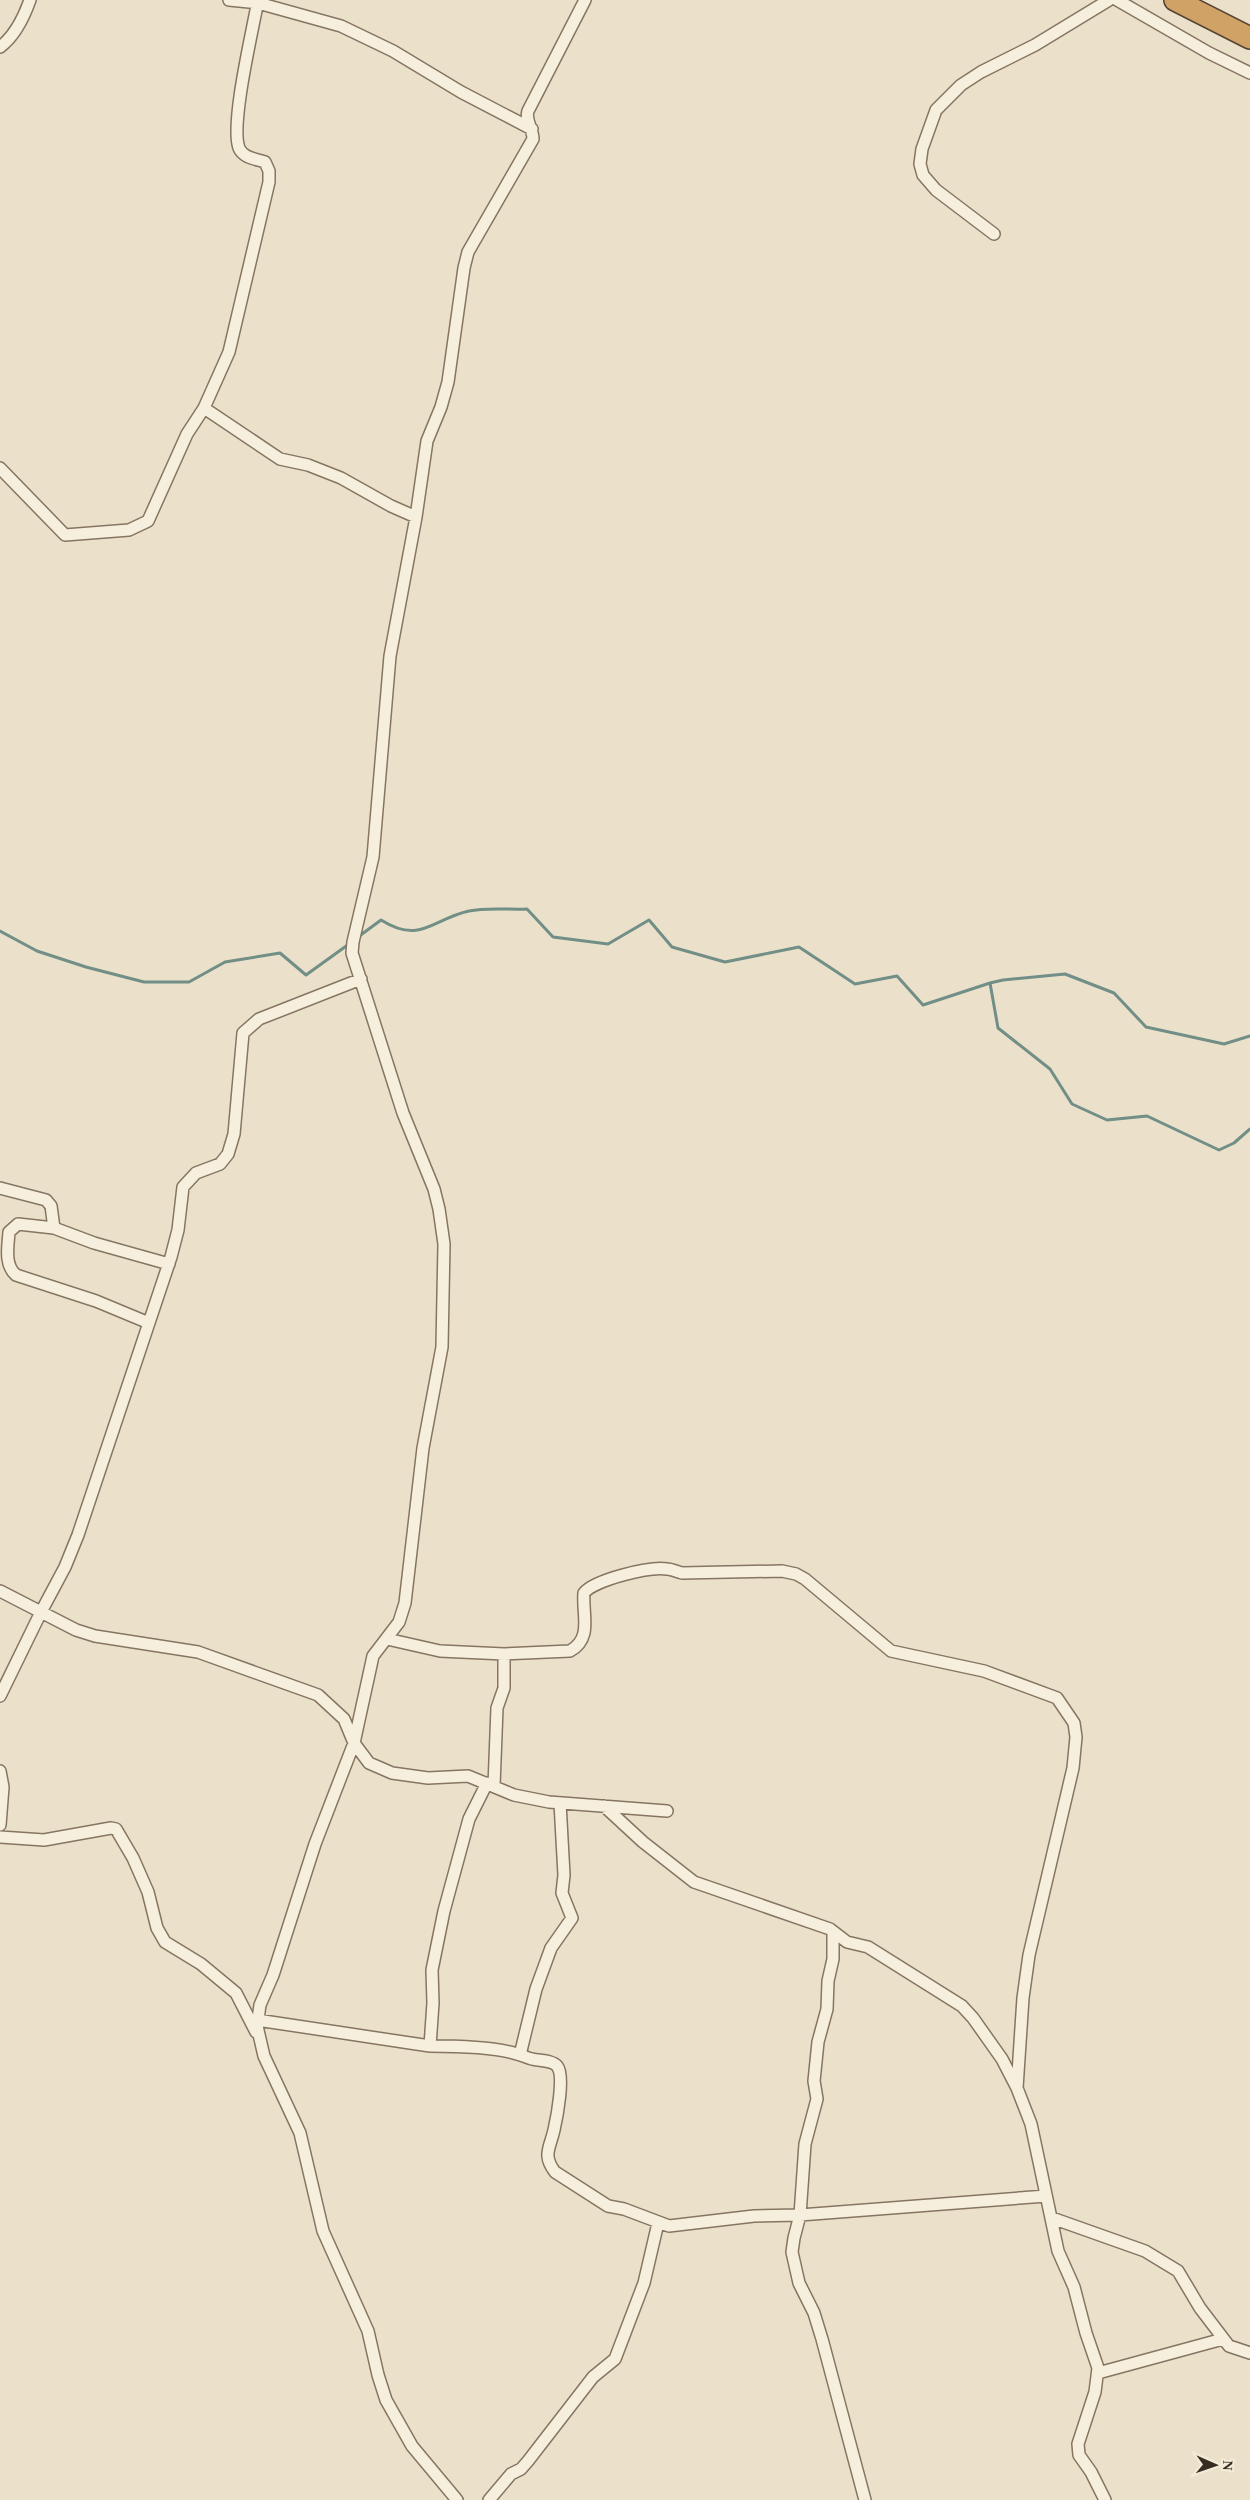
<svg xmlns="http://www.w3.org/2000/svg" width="1250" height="2500" font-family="Georgia,serif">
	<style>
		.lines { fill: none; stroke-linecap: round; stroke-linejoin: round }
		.stream { stroke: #718e87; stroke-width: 3 }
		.street-casing { stroke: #867560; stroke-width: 14 }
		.highway-casing { stroke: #544334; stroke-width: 24 }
		.street { stroke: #f6efdd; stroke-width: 11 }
		.highway { stroke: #d0a265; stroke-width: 21 }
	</style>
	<rect width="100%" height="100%" fill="#ebe1ca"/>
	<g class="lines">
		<!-- stream -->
		<path class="stream" d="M0,931l37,20 49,16 58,15h45l36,-20 55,-9 26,22 43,-31
			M358,937l23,-17c40,25 51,-1 88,-9 18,-4 40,-1 58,-2l26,28 55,7 41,-24 23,27 53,15 74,-15 56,37 42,-8 26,29 67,-22 8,45 52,41 22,35 35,16 40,-4 72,34 15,-7 16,-14
			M990,983l13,-3 62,-6 49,19 32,34 78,17 26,-8"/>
		<defs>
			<path id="street" d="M229,0l29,3 83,23 52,25 68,41 71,37
				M1117,0l92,53 41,20
				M0,47c15,-11 24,-30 30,-47
				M994,234l-58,-44 -13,-15 -3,-11 2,-15 14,-39 25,-25 20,-13 54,-27 74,-45
				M204,408l76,51 28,6 33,13 50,28 25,11
				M0,468l65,67 64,-5 19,-9 39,-87 17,-26 25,-56 40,-170v-11l-4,-9c-9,-3 -22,-4 -26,-14 -9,-24 14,-119 19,-148
				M0,1188l46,12 5,6 3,22
				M149,1323l-53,-22 -80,-26c-12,-10 -8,-29 -7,-43l9,-8 36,4 40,15 75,21
				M0,1591l76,39 19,6 103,16 120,43 26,24 10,24 15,20 23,10 36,5 40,-2 46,19 35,7 118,9
				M387,1639l53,12 64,3 66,-3c23,-13 12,-36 14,-58 10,-13 66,-27 83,-24 5,0 10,3 15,4l100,-2 14,3 9,5 86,72 93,20 73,27 17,25 2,14 -3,31 -44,187 -6,43 -6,90
				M0,1696l41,-84 24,-45 13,-32 93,-278 7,-27 5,-43 13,-14 24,-9 8,-10 6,-20 9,-101 16,-14 102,-40
				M0,1771l3,16 -3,38
				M494,1786l3,-78 7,-20v-34
				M604,1806l39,36 51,40 136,47 17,13 21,5 94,59 11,12 29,41 15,29 14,36 27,127 16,36 12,46 12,35 -3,24 -17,52 1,11 12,17 14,28
				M0,1837l44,3 67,-12 5,1 17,29 15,34 9,36 8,14 36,22 35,29 20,39
				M833,1932v27l-5,22 -1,28 -9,33 -4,39 3,18 -12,45 -5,71 -6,23 -2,14 7,31 15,30 8,26 43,161
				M257,2020l173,26c23,0 65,1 87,8 5,1 10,4 15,5 7,2 20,1 25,7 8,9 0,51 -3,64 -4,18 -12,25 1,42l53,34 16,3 45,17 85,-10 46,-1 246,-19
				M430,2046l3,-43 -1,-33 12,-59 25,-92 18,-36
				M520,2055l16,-66 15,-41 21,-30 -10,-25 2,-18 -4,-72
				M1052,2218l93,33 33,20 22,37 29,38 21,7
				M1098,2373l125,-34
				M457,2500l-45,-54 -26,-46 -8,-25 -10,-44 -45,-100 -23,-98 -36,-77 -7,-30 3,-21 13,-30 42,-131 39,-101 19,-87 26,-34 6,-19 18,-155 19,-101 2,-103 -5,-35 -5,-20 -31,-76 -51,-160 1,-11 20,-85 17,-201 26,-139 11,-76 14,-34 7,-25 16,-114 4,-16 65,-113c0,-10 -8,-19 -5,-28l57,-111
				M489,2500l22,-26 10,-5 7,-8 65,-84 22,-18 29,-76 14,-60"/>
			<path id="highway" d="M1175,0l75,38"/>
		</defs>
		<!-- street casing -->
		<use href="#street" class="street-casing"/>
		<!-- highway casing -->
		<use href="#highway" class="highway-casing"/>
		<!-- street -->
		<use href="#street" class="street"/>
		<!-- highway -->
		<use href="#highway" class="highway"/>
	</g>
	<!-- north arrow -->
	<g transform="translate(1215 2465) rotate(92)" stroke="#f3ecd9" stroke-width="4" paint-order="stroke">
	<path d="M0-4L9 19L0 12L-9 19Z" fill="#382d22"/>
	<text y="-8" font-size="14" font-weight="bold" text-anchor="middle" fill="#382d22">N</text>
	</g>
</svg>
